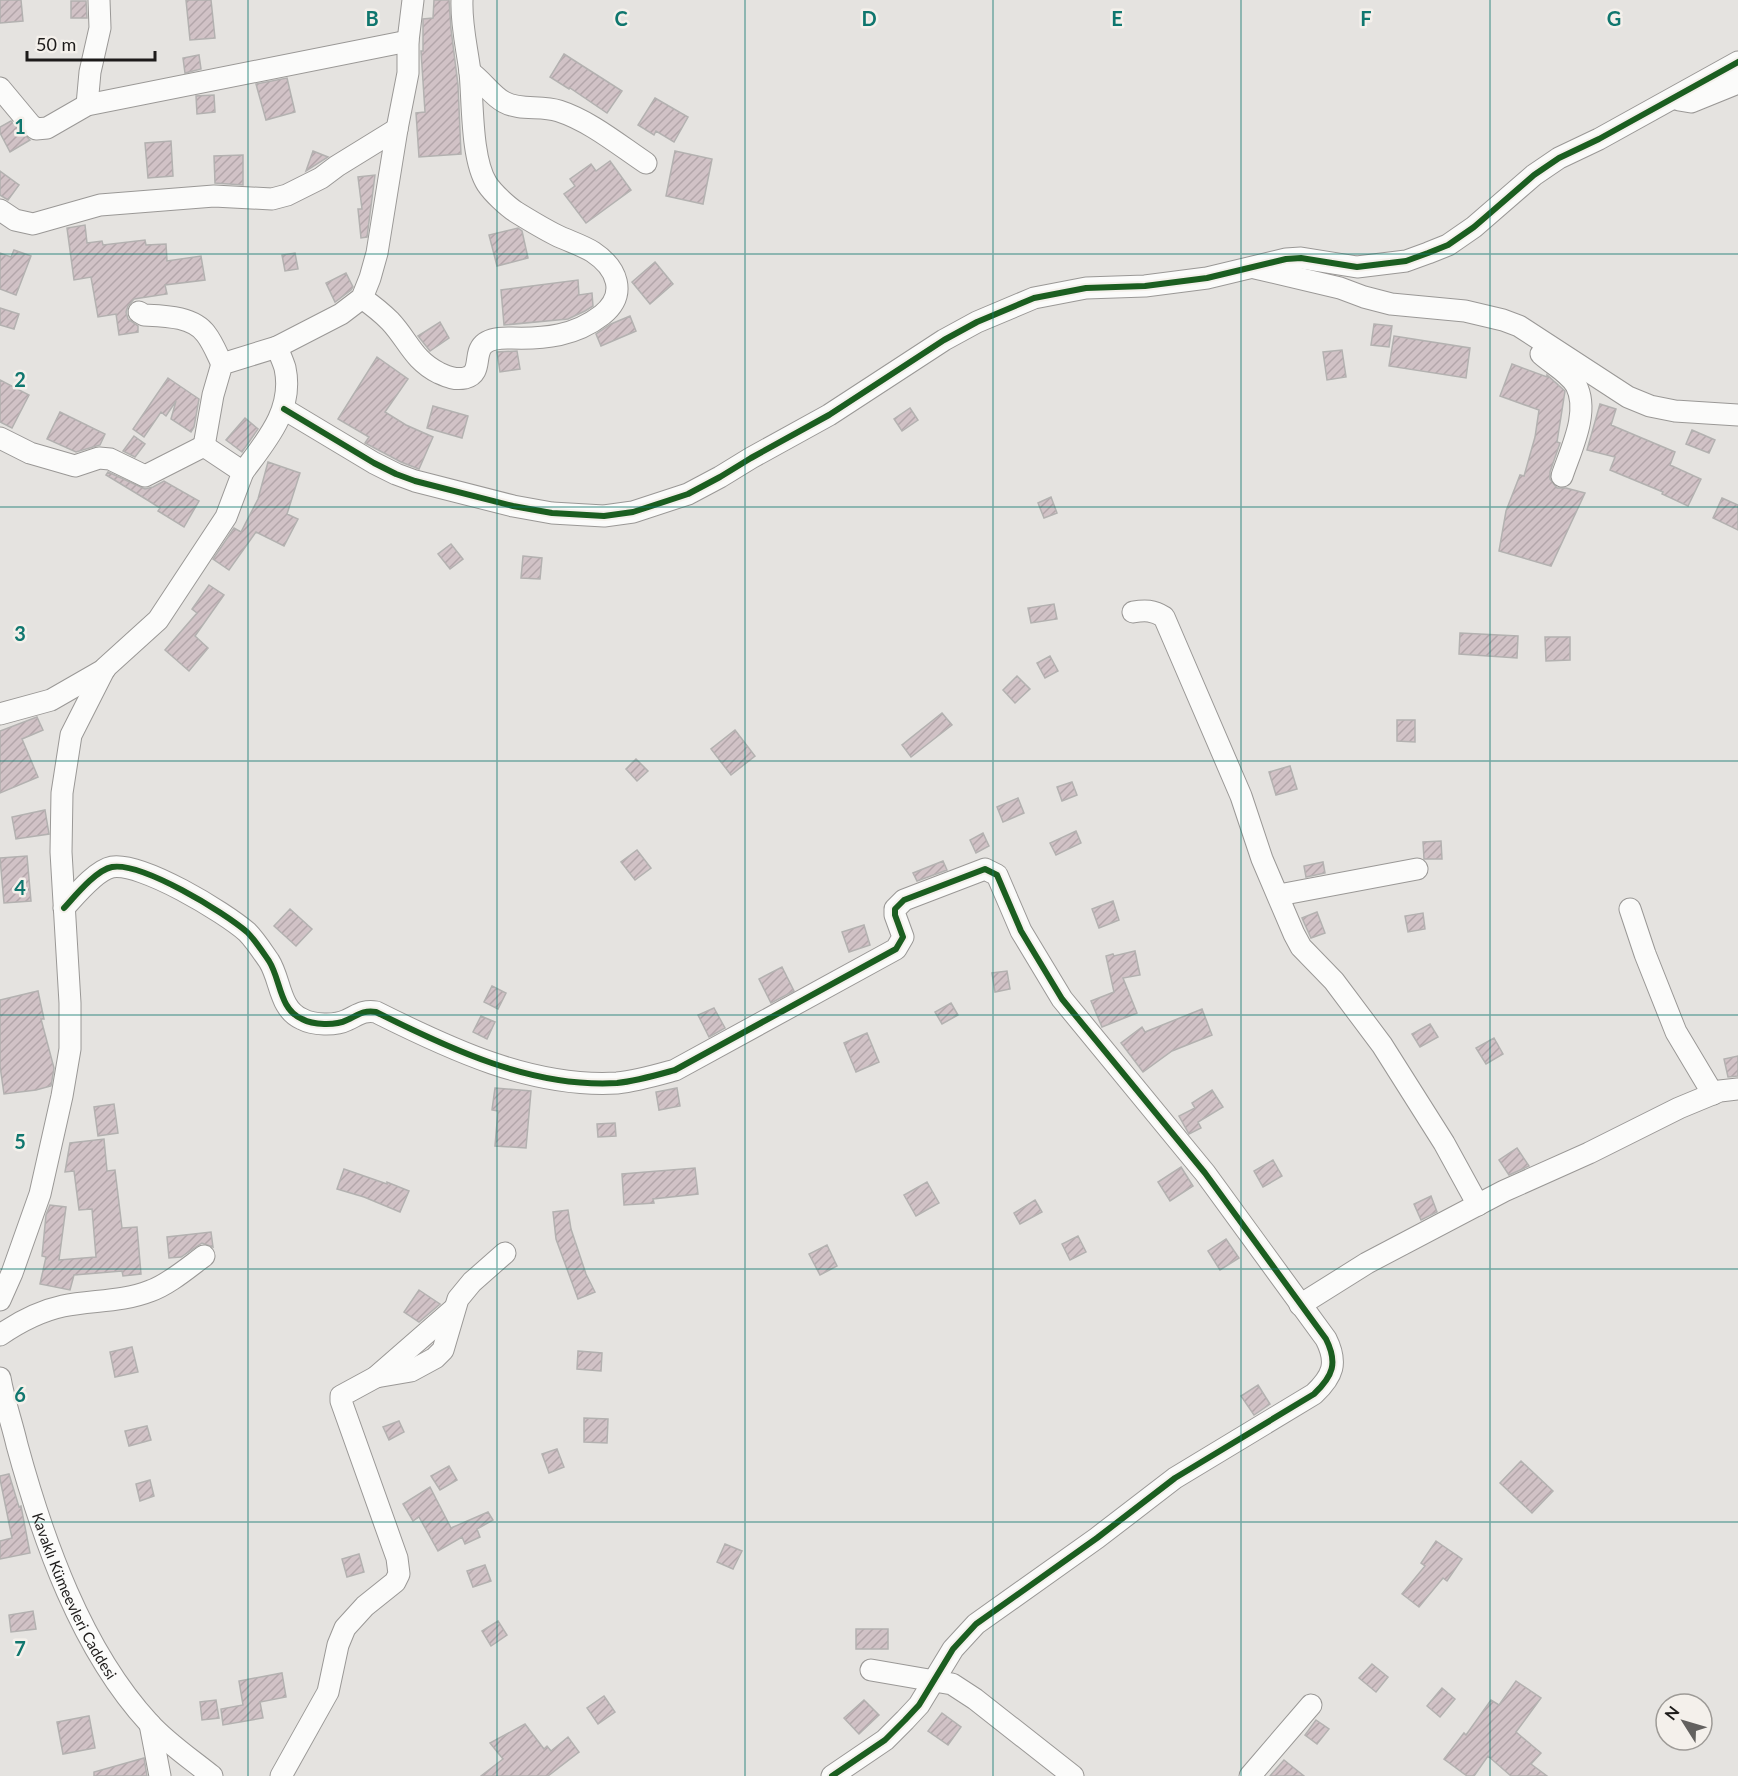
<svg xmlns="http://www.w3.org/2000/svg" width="1738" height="1776" font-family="Lato,sans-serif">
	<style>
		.building { fill: url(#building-hatch); stroke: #b3b1b0; stroke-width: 1.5 }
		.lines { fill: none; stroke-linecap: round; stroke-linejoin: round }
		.minor-casing { stroke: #9a9896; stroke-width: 23 }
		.minor { stroke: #fbfbfa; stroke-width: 21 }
		.cycleway-casing { stroke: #f4f0eb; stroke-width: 10 }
		.cycleway { stroke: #1b5e20; stroke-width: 6 }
		.grid { fill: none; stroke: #0f766e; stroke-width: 1.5; stroke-opacity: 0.55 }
		.labels { text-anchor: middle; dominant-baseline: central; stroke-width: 5; stroke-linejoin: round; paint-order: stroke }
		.street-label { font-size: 15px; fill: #1d1b1a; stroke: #f4f0eb }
		.grid-label { font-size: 20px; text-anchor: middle; font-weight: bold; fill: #0f766e; stroke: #f4f0eb; stroke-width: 5; stroke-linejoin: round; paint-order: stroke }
	</style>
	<defs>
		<pattern id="building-hatch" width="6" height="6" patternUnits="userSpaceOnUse" patternTransform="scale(1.5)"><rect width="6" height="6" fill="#d1c2c6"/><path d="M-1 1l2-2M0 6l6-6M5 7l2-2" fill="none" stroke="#b3a6aa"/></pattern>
	</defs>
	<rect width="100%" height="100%" fill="#e5e3e0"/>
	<!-- building -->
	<path class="building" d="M0,0h21l2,21 -23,2z
		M186,0h25l4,38 -25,2z
		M434,0h15l2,29 7,56 3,69 -42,3 -3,-44 9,-1 -4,-61h2v-32l10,-1z
		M71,1h15l1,17h-16z
		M564,54l58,37 -15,22 -37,-25 -1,1 -19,-12z
		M199,55l2,14 -16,4 -2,-15z
		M287,78l8,34 -29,8 -10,-36z
		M214,95l1,17 -18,2 -1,-18z
		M655,98l33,19 -14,25 -18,-11 -2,4 -16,-10z
		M11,121l19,19 -20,12 -10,-19v-6z
		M171,141l2,35 -25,2 -3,-35z
		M313,151l15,6 -22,14z
		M675,151l37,8 -9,45 -37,-8z
		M243,155v30l-28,-2 -1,-27z
		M610,161l21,29 -45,33 -22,-29 11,-8 -5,-7 21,-15 5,7z
		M0,171l19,14 -11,15 -8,-5z
		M375,175l-8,62 -6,1 -3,-29h4l-4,-32z
		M85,225l2,18 15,-2 1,4 42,-5 1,5 20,-1 1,17 34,-5 4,24 -40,5 2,9 -33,5 -6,7 -2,6 2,7 10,7v6l-19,3 -3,-21 -18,3 -7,-40 -17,3 -7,-52z
		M518,228l4,3 6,27 -31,8 -8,-31z
		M14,250l17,6 -15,39 -16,-6v-36l11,4z
		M295,253l3,16 -13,2 -3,-16z
		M655,262l18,22 -23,20 -18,-22z
		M346,273l7,14 -2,3 -16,12 -9,-19z
		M578,280l1,15 13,-2 1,13 -8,5 -17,8 -64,6 -3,-35z
		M0,308l19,6 -5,15 -14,-4z
		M630,316l6,15 -35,15 -5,-12 15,-10z
		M440,322l9,16 -19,13 -12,-15z
		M1374,324l18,2 -3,21 -18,-2z
		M1394,336l76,12 -4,30 -77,-12z
		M1342,350l4,27 -19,3 -4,-28z
		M517,351l3,18 -20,3 -3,-20z
		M377,357l31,22 -23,33 21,13 27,12 -14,32 -18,-7 -36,-19 4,-6 -31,-18z
		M1512,364l35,13v-2l18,16 -8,51 3,1 -10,29v7l7,9h9l19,5 -34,73 -52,-15 7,-40 14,-36 4,1 11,-39 4,-27 -39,-14z
		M168,378l31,21 -5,28 -3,5 -20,-13 5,-18 -10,15 -5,-4 -17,25 -11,-8z
		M0,380l29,15 -17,33 -12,-6z
		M1600,404l16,5 -5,16 64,27 -5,13 31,14 -13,27 -26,-12 1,-2 -53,-22 5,-13 -28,-7z
		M433,406l35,10 -6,22 -35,-10z
		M910,408l8,12 -16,11 -8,-12z
		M60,412l45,22 -5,11 -24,7 -29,-13z
		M245,418l13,11 -16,23 -16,-12z
		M1692,430l23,10 -6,13 -23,-9z
		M134,436l11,8 -10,13 -12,-6z
		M268,462l32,11 -13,41 11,5 -14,27 -28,-14 -27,38 -16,-11 21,-31 7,4 17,-33z
		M108,472l37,17 8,-2 11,-6 35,20 -15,26 -26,-16 2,-3 -11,-7 -43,-26z
		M1051,497l6,16 -13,5 -6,-15z
		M1722,498l16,7v25l-25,-12z
		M451,544l12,15 -13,10 -12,-15z
		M523,556l19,2 -2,21 -19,-1z
		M209,585l15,10 -29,41 13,12 -19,23 -24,-21 32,-37 -5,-4z
		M1054,604l3,15 -26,4 -3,-15z
		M1460,633l58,3 -1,22 -58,-4z
		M1545,637h25v23l-24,1z
		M1050,656l8,15 -13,7 -8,-15z
		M1017,676l13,13 -15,14 -12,-13z
		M942,713l10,12 -41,32 -9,-12z
		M37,717l6,13 -21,9 16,38 -38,16v-62z
		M1397,720h18v22l-18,-1z
		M735,730l20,26 -24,19 -20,-26z
		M636,759l12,12 -11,10 -11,-12z
		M1290,766l7,23 -21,6 -7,-23z
		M1072,782l5,13 -15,6 -5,-14z
		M1018,798l6,15 -21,9 -6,-15z
		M45,810l4,24 -33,5 -4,-22z
		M1076,831l5,12 -25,12 -6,-12z
		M983,833l6,13 -13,7 -6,-13z
		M1441,841l1,18h-18l-1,-17z
		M637,850l14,18 -16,12 -14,-18z
		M27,856l4,45 -27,2 -4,-45z
		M943,861l4,9 -30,11 -4,-8z
		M1323,862l2,11 -19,4 -2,-11z
		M1113,901l6,19 -20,8 -7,-19z
		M290,909l22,20 -16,17 -22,-20z
		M1317,912l8,21 -14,5 -9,-20z
		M1423,913l2,16 -17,3 -3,-16z
		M864,925l6,20 -21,7 -7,-20z
		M1135,951l5,24 -17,3 14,35 -35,14 -11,-26 23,-9 -8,-36 7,-2 1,2z
		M782,967l12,24 -23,12 -12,-24z
		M1007,971l3,18 -15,3 -3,-19z
		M492,986l14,7 -8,16 -14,-7z
		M38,991l6,28h-3l13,49 -3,18 -15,4 -32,4 -4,-28v-66z
		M951,1003l7,12 -16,9 -7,-12z
		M714,1008l11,20 -16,9 -11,-22z
		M1202,1009l10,26 -40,16 -29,21 -22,-29 21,-16 3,5z
		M481,1016l14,6 -8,17 -14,-7z
		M1430,1024l8,13 -18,10 -8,-13z
		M867,1033l12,29 -23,10 -12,-29z
		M1494,1038l9,16 -17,10 -10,-16z
		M1738,1056v20l-10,1 -4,-18z
		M495,1088l36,3 -5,57 -31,-2 3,-35 -6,-1z
		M677,1088l3,18 -21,4 -3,-18z
		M1212,1090l11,17 -25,15 3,6 -12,6 -10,-18 16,-8 -3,-5z
		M114,1104l4,29 -20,3 -4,-29z
		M615,1123l1,13 -18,1 -1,-13z
		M104,1139l3,32 8,-1 7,58 15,-1 4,47 -18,2 -1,-5 -48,4 -4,15 -30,-6 6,-27 -4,-1 4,-41 4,-10 16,2 -7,53 37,-3 -4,-48 -13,1 -5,-39 -9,1 5,-29z
		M1517,1148l12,18 -20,9 -10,-15z
		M1273,1160l9,16 -19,11 -9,-16z
		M1181,1167l12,19 -23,15 -12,-19z
		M695,1168l3,26 -45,5 1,4 -30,2 -2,-31z
		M344,1169l43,15v-2l22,9 -9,21 -36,-15 -27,-8z
		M927,1182l12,21 -23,13 -12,-21z
		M1431,1196l6,16 -16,8 -7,-16z
		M1035,1200l7,12 -22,12 -6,-11z
		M568,1210l3,19 15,45 9,18 -17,7 -22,-60 -3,-27z
		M211,1232l2,15 -11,-4 -21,14 -12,1 -2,-21z
		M1078,1236l8,16 -16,8 -8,-16z
		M1226,1239l13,19 -19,12 -12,-19z
		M827,1245l10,21 -17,9 -11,-21z
		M419,1290l21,14 -21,18 -15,-10z
		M132,1347l6,25 -23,5 -5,-25z
		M578,1351l24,2 -1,18 -24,-2z
		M1258,1385l12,19 -16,11 -13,-19z
		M584,1418l24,1 -1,24 -23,-1z
		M399,1421l5,11 -15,8 -6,-13z
		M147,1426l4,14 -22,6 -4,-15z
		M557,1449l7,18 -15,6 -7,-19z
		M1521,1461l32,30 -21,22 -32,-30z
		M449,1466l8,14 -17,10 -9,-14z
		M9,1474l10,33 2,-1 9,47 -30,6v-18l12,-3 -12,-59v-3z
		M150,1480l4,16 -14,5 -4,-17z
		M430,1487l21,41 37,-16 5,8 -16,9 3,8 -15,7 -3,-7 -24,14 -19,-34 -6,4 -10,-17z
		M1436,1541l26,18 -15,22 -4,-3 -24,29 -17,-13 23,-28 -4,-3z
		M725,1544l17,7 -9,18 -16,-7z
		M359,1554l5,18 -17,5 -5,-18z
		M485,1565l6,16 -18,6 -6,-16z
		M33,1611l3,18 -25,3 -2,-17z
		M498,1621l9,14 -16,11 -9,-15z
		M856,1629h32v20h-32z
		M1372,1664l16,13 -12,15 -17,-14z
		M282,1673l4,24 -26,5 3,16 -40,7 -2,-16 22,-4 -4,-24z
		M1516,1681l25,17 -25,34 25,21 -10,11 16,12h-36l-23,-20 -14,20h-7l-23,-17 20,-26 2,2 25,-35 8,5z
		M1442,1688l13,11 -15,18 -13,-11z
		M604,1696l11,16 -17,12 -11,-16z
		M216,1700l3,18 -17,2 -2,-18z
		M864,1700l15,15 -20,19 -15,-16z
		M942,1713l19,14 -13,18 -20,-14z
		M89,1716l6,32 -32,6 -6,-32z
		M1316,1720l13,9 -12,15 -12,-9z
		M525,1724l19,25 3,-3 4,5 17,-14 11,15 -31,24h-67l22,-17 -13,-16z
		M144,1758l3,18h-53v-4z
		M1284,1760l20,16h-34z"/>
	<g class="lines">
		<defs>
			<g id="minor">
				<path d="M470,72c12,8 22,24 34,30 16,9 37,3 55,9 31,10 60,34 87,52"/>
				<path d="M0,88l30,36 6,5 11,-1 40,-23 321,-64"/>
				<path d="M1679,100l12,2 47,-19"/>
				<path d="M87,105l3,-33 10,-44 -1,-28"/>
				<path d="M0,210l15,10 18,4 67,-19 114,-9 58,3 15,-4 34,-17 16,-12 60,-37"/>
				<path d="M1255,268l85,20 24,9 27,7 74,7 38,9 16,6 109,71 22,9 25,5 63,4"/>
				<path d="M362,298c10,7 19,14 28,23 18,19 23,39 49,52 9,4 16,7 26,5 26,-7 -6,-42 47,-40 33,1 63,-2 90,-23 26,-21 15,-47 -9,-63 -11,-7 -25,-11 -37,-17 -14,-7 -27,-15 -40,-23 -9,-6 -23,-19 -29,-28 -16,-25 -14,-82 -17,-112 -3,-24 -9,-47 -8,-72"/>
				<path d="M139,312l5,3c20,1 49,1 62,19 7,9 11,20 16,30"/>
				<path d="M1541,354c11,10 27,18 35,31 14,27 -5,64 -14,91"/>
				<path d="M284,409l90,54 22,11 19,7 98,25 39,7 52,3 29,-4 55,-18 32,-17 31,-19 78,-43 115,-75 33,-18 57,-24 52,-10 59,-2 62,-8 79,-19 15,-1 56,9 49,-6 22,-8 20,-8 26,-18 60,-52 25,-17 40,-19 139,-77"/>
				<path d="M0,438l30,15 45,13 24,-8 11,1 35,17 59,-30 39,26 -17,45 -68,103 -53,48 -34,67 -9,58 -1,59 9,151v46l-8,47 -22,98 -28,79 -12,27"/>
				<path d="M204,446l9,-51 9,-31 55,-17 64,-33 21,-16 8,-20 7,-25 20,-124 11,-56v-32l5,-41"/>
				<path d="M243,472c23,-31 51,-62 42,-104 -2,-7 -6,-15 -8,-21"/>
				<path d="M1133,612c12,-2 20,-2 31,5l77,179 21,63 32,75 7,13 33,34 48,64 62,98 34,62"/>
				<path d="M0,714l51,-14 54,-31"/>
				<path d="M1279,895l138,-26"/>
				<path d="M64,908c11,-12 32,-38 48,-41 30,-5 112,45 135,65 8,8 15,19 22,29 12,19 10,48 33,58 11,6 33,7 45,1 11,-5 16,-10 29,-8 74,37 156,76 241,71 20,-2 40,-8 58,-13l221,-121 7,-12 -8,-22v-6l9,-9 81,-31 12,6 24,56 41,68 143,174 121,166c12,24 7,37 -12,55l-139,84 -78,60 -121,86 -23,25 -34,56 -14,15 -20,20 -53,36"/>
				<path d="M1630,909l15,45 31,78 37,62"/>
				<path d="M1300,1305l67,-42 137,-72 85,-38 90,-45 41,-17 18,-2"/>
				<path d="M0,1335c19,-13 40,-24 63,-29 28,-6 59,-4 87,-15 18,-6 39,-24 54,-35"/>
				<path d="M376,1377l78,-68"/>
				<path id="s1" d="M0,1378c4,23 12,45 17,67 26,95 64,204 132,278 18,20 42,36 63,53"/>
				<path d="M871,1670l81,14 23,15 98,77"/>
				<path d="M150,1724l10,52"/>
				<path d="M281,1776l47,-84 10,-47 7,-17 20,-22 30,-24 4,-8 -2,-16 -56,-157v-5l35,-19 35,-6 24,-13 8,-8 15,-51 14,-17 33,-29"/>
				<path d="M1250,1776l61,-71"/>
			</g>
		</defs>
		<!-- minor casing -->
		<use href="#minor" class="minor-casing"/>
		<!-- minor -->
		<use href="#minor" class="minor"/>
		<defs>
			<path id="cycleway" d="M284,409l90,54 22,11 19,7 98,25 39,7 52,3 29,-4 55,-18 32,-17 31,-19 78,-43 115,-75 33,-18 57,-24 52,-10 59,-2 62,-8 79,-19 15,-1 56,9 49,-6 22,-8 20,-8 26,-18 60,-52 25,-17 40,-19 139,-77
				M64,908c11,-12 32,-38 48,-41 30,-5 112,45 135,65 8,8 15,19 22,29 12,19 10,48 33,58 11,6 33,7 45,1 11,-5 16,-10 29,-8 74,37 156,76 241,71 20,-2 40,-8 58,-13l221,-121 7,-12 -8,-22v-6l9,-9 81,-31 12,6 24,56 41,68 143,174 121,166c12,24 7,37 -12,55l-139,84 -78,60 -121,86 -23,25 -34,56 -14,15 -20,20 -53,36"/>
		</defs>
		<!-- cycleway casing -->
		<use href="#cycleway" class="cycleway-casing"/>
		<!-- cycleway -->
		<use href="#cycleway" class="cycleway"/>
	</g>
	<!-- grid -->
	<path class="grid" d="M248,0v1776M497,0v1776M745,0v1776M993,0v1776M1241,0v1776M1490,0v1776M0,254h1738M0,507h1738M0,761h1738M0,1015h1738M0,1269h1738M0,1522h1738"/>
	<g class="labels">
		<!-- street labels -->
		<g class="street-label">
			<text stroke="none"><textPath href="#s1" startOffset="231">Kavaklı Kümeevleri Caddesi</textPath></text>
		</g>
	</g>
	<g class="grid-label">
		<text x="372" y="26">B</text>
		<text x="621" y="26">C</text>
		<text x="869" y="26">D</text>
		<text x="1117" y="26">E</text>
		<text x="1366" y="26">F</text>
		<text x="1614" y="26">G</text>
		<text x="20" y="134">1</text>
		<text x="20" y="387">2</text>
		<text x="20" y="641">3</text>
		<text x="20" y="895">4</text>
		<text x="20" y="1149">5</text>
		<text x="20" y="1402">6</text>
		<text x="20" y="1656">7</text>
	</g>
	<!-- north arrow -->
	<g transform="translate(1684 1722) rotate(307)"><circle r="28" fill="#f4f0eb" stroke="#9e9b97" stroke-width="1.5"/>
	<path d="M0-4.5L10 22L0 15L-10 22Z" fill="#63615f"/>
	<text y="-9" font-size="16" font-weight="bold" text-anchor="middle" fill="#1d1b1a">N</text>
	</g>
	<!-- scale -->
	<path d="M27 51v9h128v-9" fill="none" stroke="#1d1b1a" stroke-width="3"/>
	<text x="36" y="51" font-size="18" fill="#1d1b1a" stroke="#f4f0eb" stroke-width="4.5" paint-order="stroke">50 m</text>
</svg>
